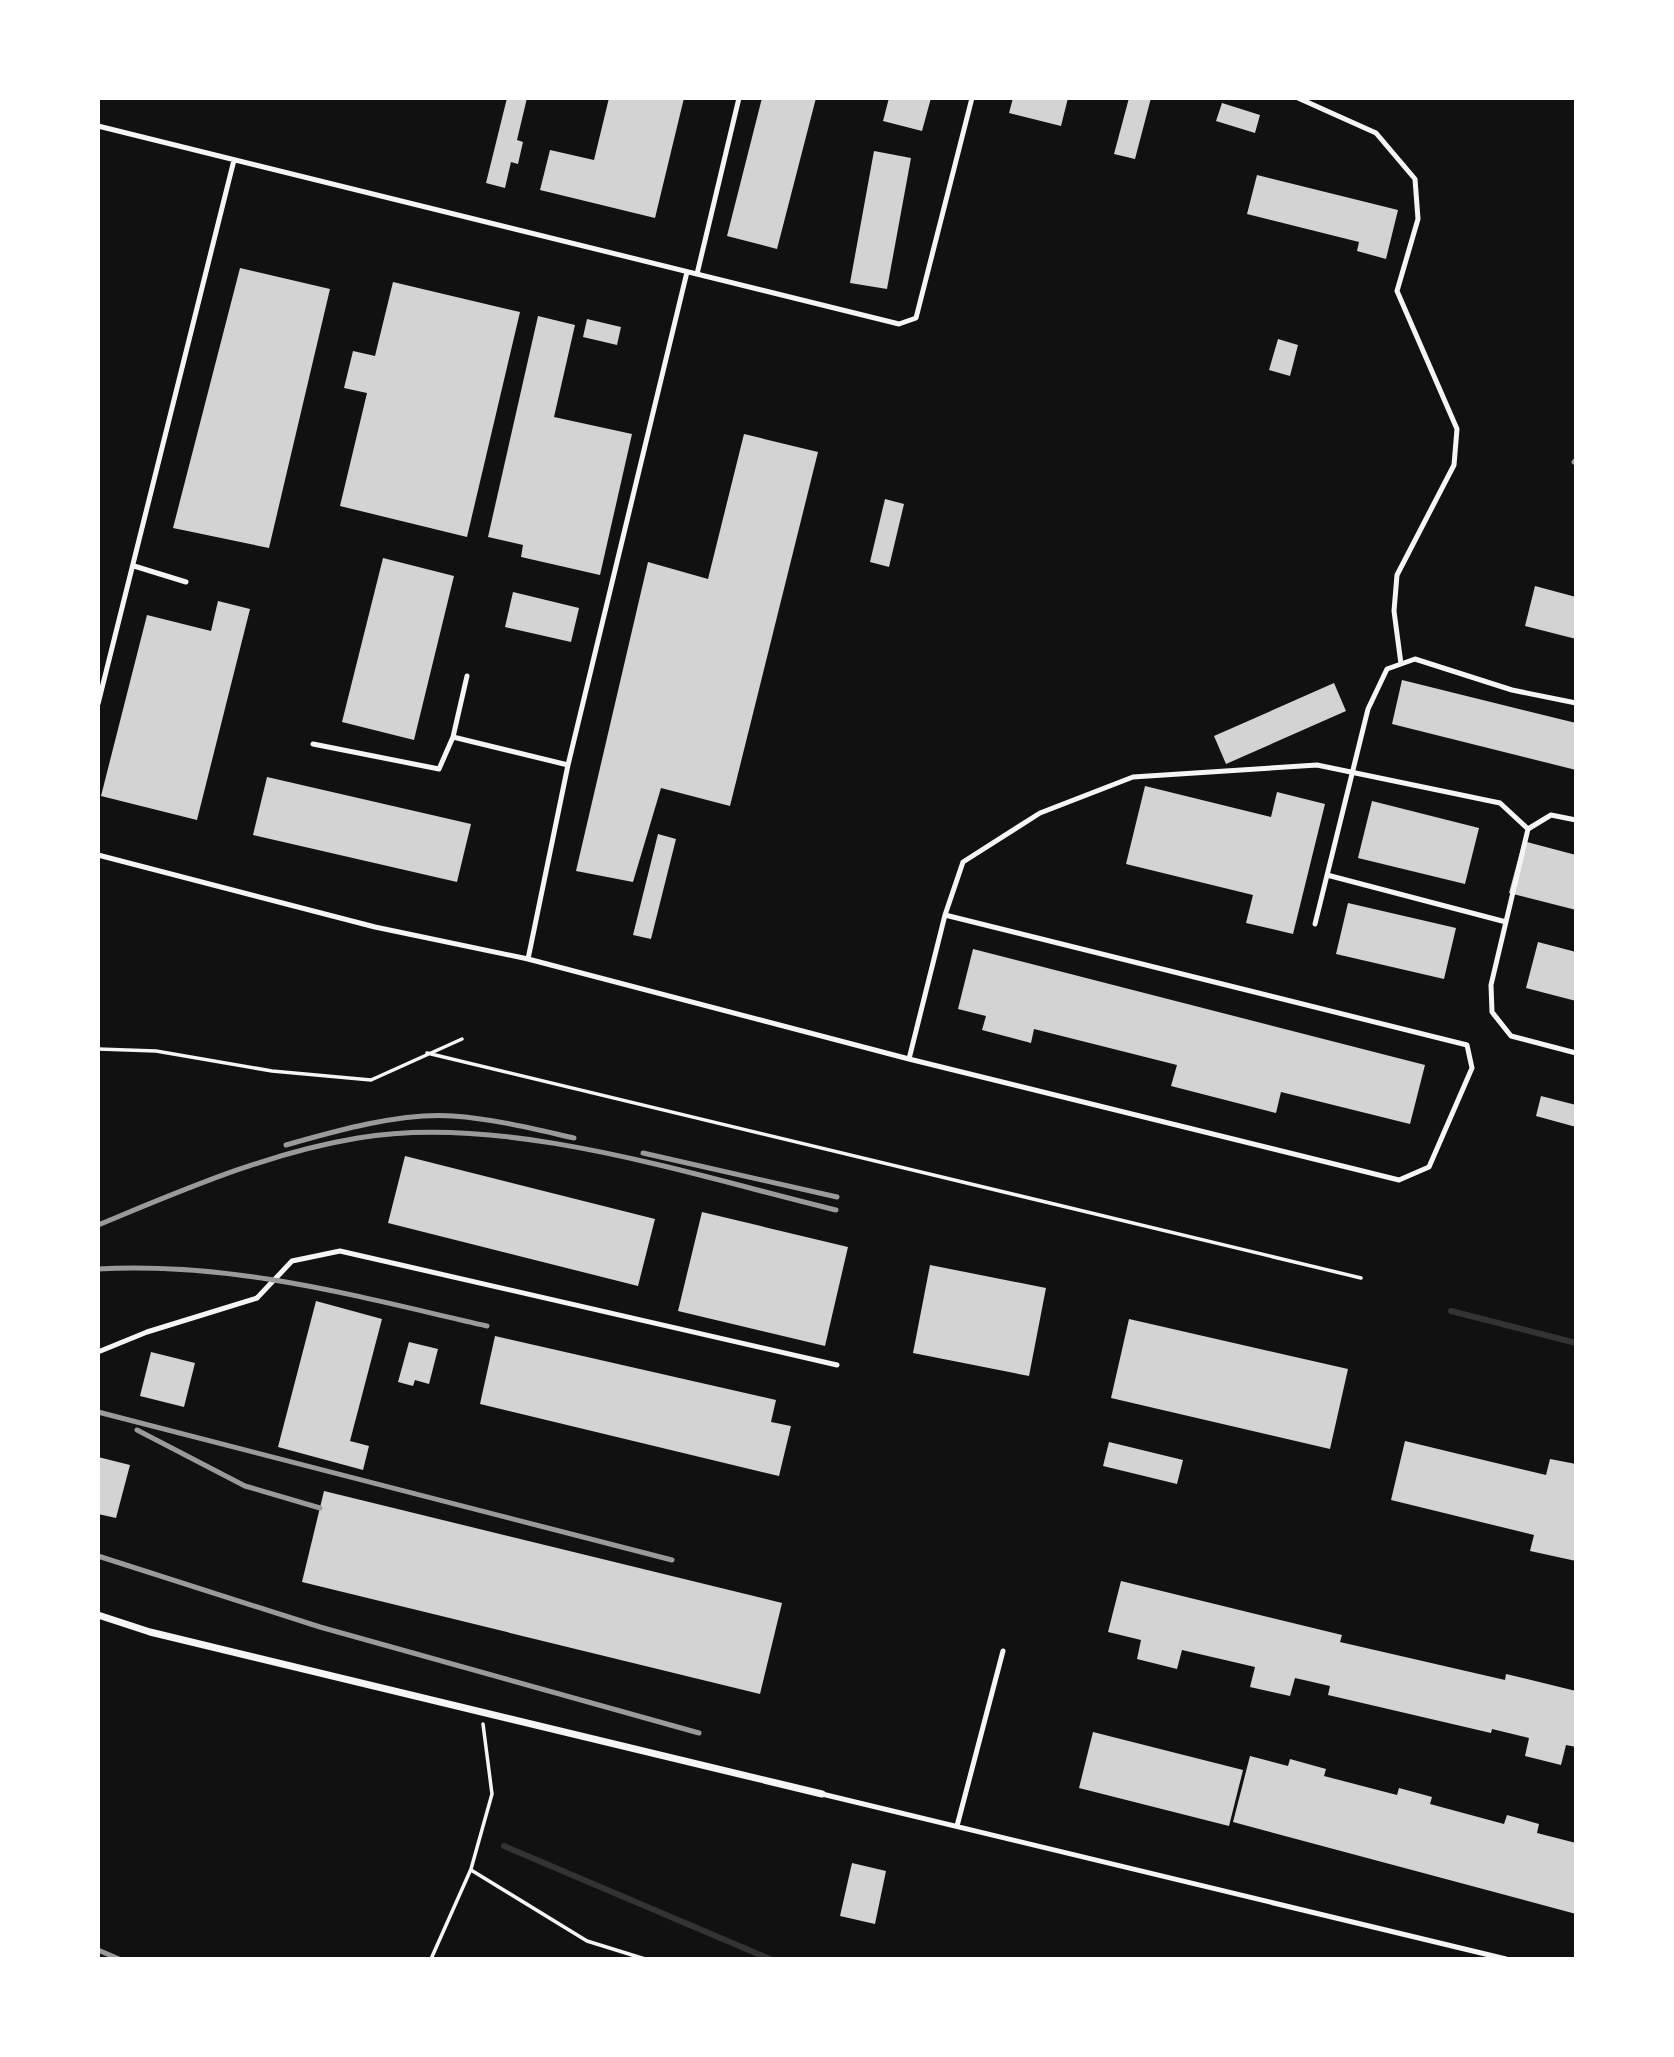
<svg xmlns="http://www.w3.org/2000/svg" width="1674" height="2057" font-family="Barlow,sans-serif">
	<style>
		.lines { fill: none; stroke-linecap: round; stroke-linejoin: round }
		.stream { stroke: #333; stroke-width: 6 }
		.building { fill: #d3d3d3 }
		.path { stroke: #f5f5f5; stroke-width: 3.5 }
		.service { stroke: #f5f5f5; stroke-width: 5 }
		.minor { stroke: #f5f5f5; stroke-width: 7 }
		.rail { stroke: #9a9a9a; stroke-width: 5 }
	</style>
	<rect width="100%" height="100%" fill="#111"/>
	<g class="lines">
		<!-- stream -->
		<path class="stream" d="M1451,1311l125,32
			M504,1846l266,113"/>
	</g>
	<!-- building -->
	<path class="building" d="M507,98h20l-10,42 6,2 -5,22 -7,-2 -6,26 -19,-5z
		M609,98h75l-29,120 -115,-28 10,-40 44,10z
		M762,98h54l-39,151 -50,-13z
		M889,98h42l-9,33 -39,-10z
		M1013,98h55l-7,28 -52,-13z
		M1129,98h22l-16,61 -21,-5z
		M1222,103l38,12 -5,18 -39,-12z
		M874,151l37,7 -24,131 -37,-6z
		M1257,175l141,35 -12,49 -29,-8 2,-9 -112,-28z
		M240,268l90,21 -61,259 -96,-20z
		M393,282l127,30 -53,225 -127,-31 27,-113 -23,-5 9,-37 22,5z
		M538,316l37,9 -21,92 78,17 -32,141 -79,-18 2,-12 -35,-8z
		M587,319l34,8 -4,18 -34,-8z
		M1278,339l20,6 -8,31 -21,-6z
		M744,434l74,18 -88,354 -69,-18 -28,94 -57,-11 72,-309 60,17z
		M885,499l19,5 -15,63 -19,-5z
		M383,558l71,18 -40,164 -72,-18z
		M1535,586l41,11v42l-51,-13z
		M513,592l66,16 -8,34 -66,-15z
		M218,601l32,8 -53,211 -96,-24 46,-181 64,16z
		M1402,680l174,43v47l-184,-46z
		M1334,683l12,28 -120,53 -12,-28z
		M267,777l204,47 -14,58 -204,-47z
		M1145,786l126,31 6,-25 48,12 -32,130 -47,-11 7,-28 -127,-31z
		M1372,801l107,27 -14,56 -107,-26z
		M658,834l18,5 -25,100 -18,-4z
		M1523,841l53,14v55l-67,-17z
		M1348,903l108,25 -12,51 -108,-25z
		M1538,942l38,10v49l-50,-13z
		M973,949l452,116 -15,59 -129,-32 -5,21 -105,-27 6,-21 -143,-36 -3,14 -49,-13 4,-14 -28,-7z
		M1541,1096l35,9v22l-40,-11z
		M405,1156l250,63 -17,67 -250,-63z
		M702,1212l146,35 -23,99 -147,-35z
		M930,1265l116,23 -17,88 -116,-23z
		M316,1301l66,18 -32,122 19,5 -6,24 -85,-23z
		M1129,1319l219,50 -18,80 -219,-51z
		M495,1336l281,64 -5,22 20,4 -12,50 -299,-72z
		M409,1342l29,7 -9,35 -14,-4 -2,6 -15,-4z
		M151,1352l44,11 -11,44 -44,-11z
		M1405,1441l141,34 4,-16 26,5v97l-46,-10 4,-16 -143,-35z
		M1109,1442l74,18 -6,24 -74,-18z
		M98,1457l32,8 -14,53 -18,-4z
		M324,1491l458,112 -22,91 -458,-112z
		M1121,1581l221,54 -2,7 165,38 1,-6 70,17v56l-10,-2 -5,20 -36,-9 4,-18 -37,-9 -1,4 -163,-38 2,-9 -35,-8 -5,18 -40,-9 5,-20 -73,-17 -5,19 -40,-10 4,-19 -33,-8z
		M1093,1732l150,38 -14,56 -150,-38z
		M1250,1756l38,10 2,-7 36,10 -2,7 73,19 2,-7 33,9 -2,7 74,20 3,-9 32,9 -2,9 39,10v71l-343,-92z
		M852,1863l34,8 -11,53 -35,-8z"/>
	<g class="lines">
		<!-- path -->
		<path class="path" d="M98,1049l58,2 116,20 99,9 91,-41
			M427,1053l934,225
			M471,1870l116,71 58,18
			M431,1959l40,-90 21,-75 -9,-70"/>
		<!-- service -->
		<path class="service" d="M1298,98l78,35 39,46 3,40 -21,72 60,138 -3,36 -57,110 -3,36 7,53
			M98,126l801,198 17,-6 56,-220
			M697,274l42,-176
			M134,566l52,16
			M98,704l136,-544
			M453,737l115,28
			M313,744l126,25 14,-32 14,-61
			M1528,829l23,-14 25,5
			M98,855l277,72 153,32 381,100 490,121 30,-13 43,-99 -5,-23 -522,-130
			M1327,875l179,47
			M1315,924l53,-215 19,-40 28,-10 97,31 64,13
			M528,959l40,-194 119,-493
			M909,1059l36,-144 18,-53 77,-49 93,-36 184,-12 183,38 28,26 -37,156 1,27 19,24 65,17
			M98,1352l49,-20 110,-34 35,-37 48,-10 497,114
			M822,1794l684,165
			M957,1826l46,-175"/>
		<!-- minor -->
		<path class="minor" d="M98,1615l52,17 672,162"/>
		<!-- rail -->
		<path class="rail" d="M1574,462l2,-2
			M286,1145c49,-14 116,-33 167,-29 42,3 81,13 121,22
			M643,1153l194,44
			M98,1225c85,-35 169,-72 260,-87 149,-25 333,37 478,72
			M98,1269c138,-7 257,27 389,57
			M98,1412l574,148
			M137,1430l108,56 75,22
			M98,1556l222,71 379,106
			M98,1950l21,9"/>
	</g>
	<!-- border -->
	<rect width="1674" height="2057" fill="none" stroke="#ffffff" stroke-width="200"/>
</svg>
